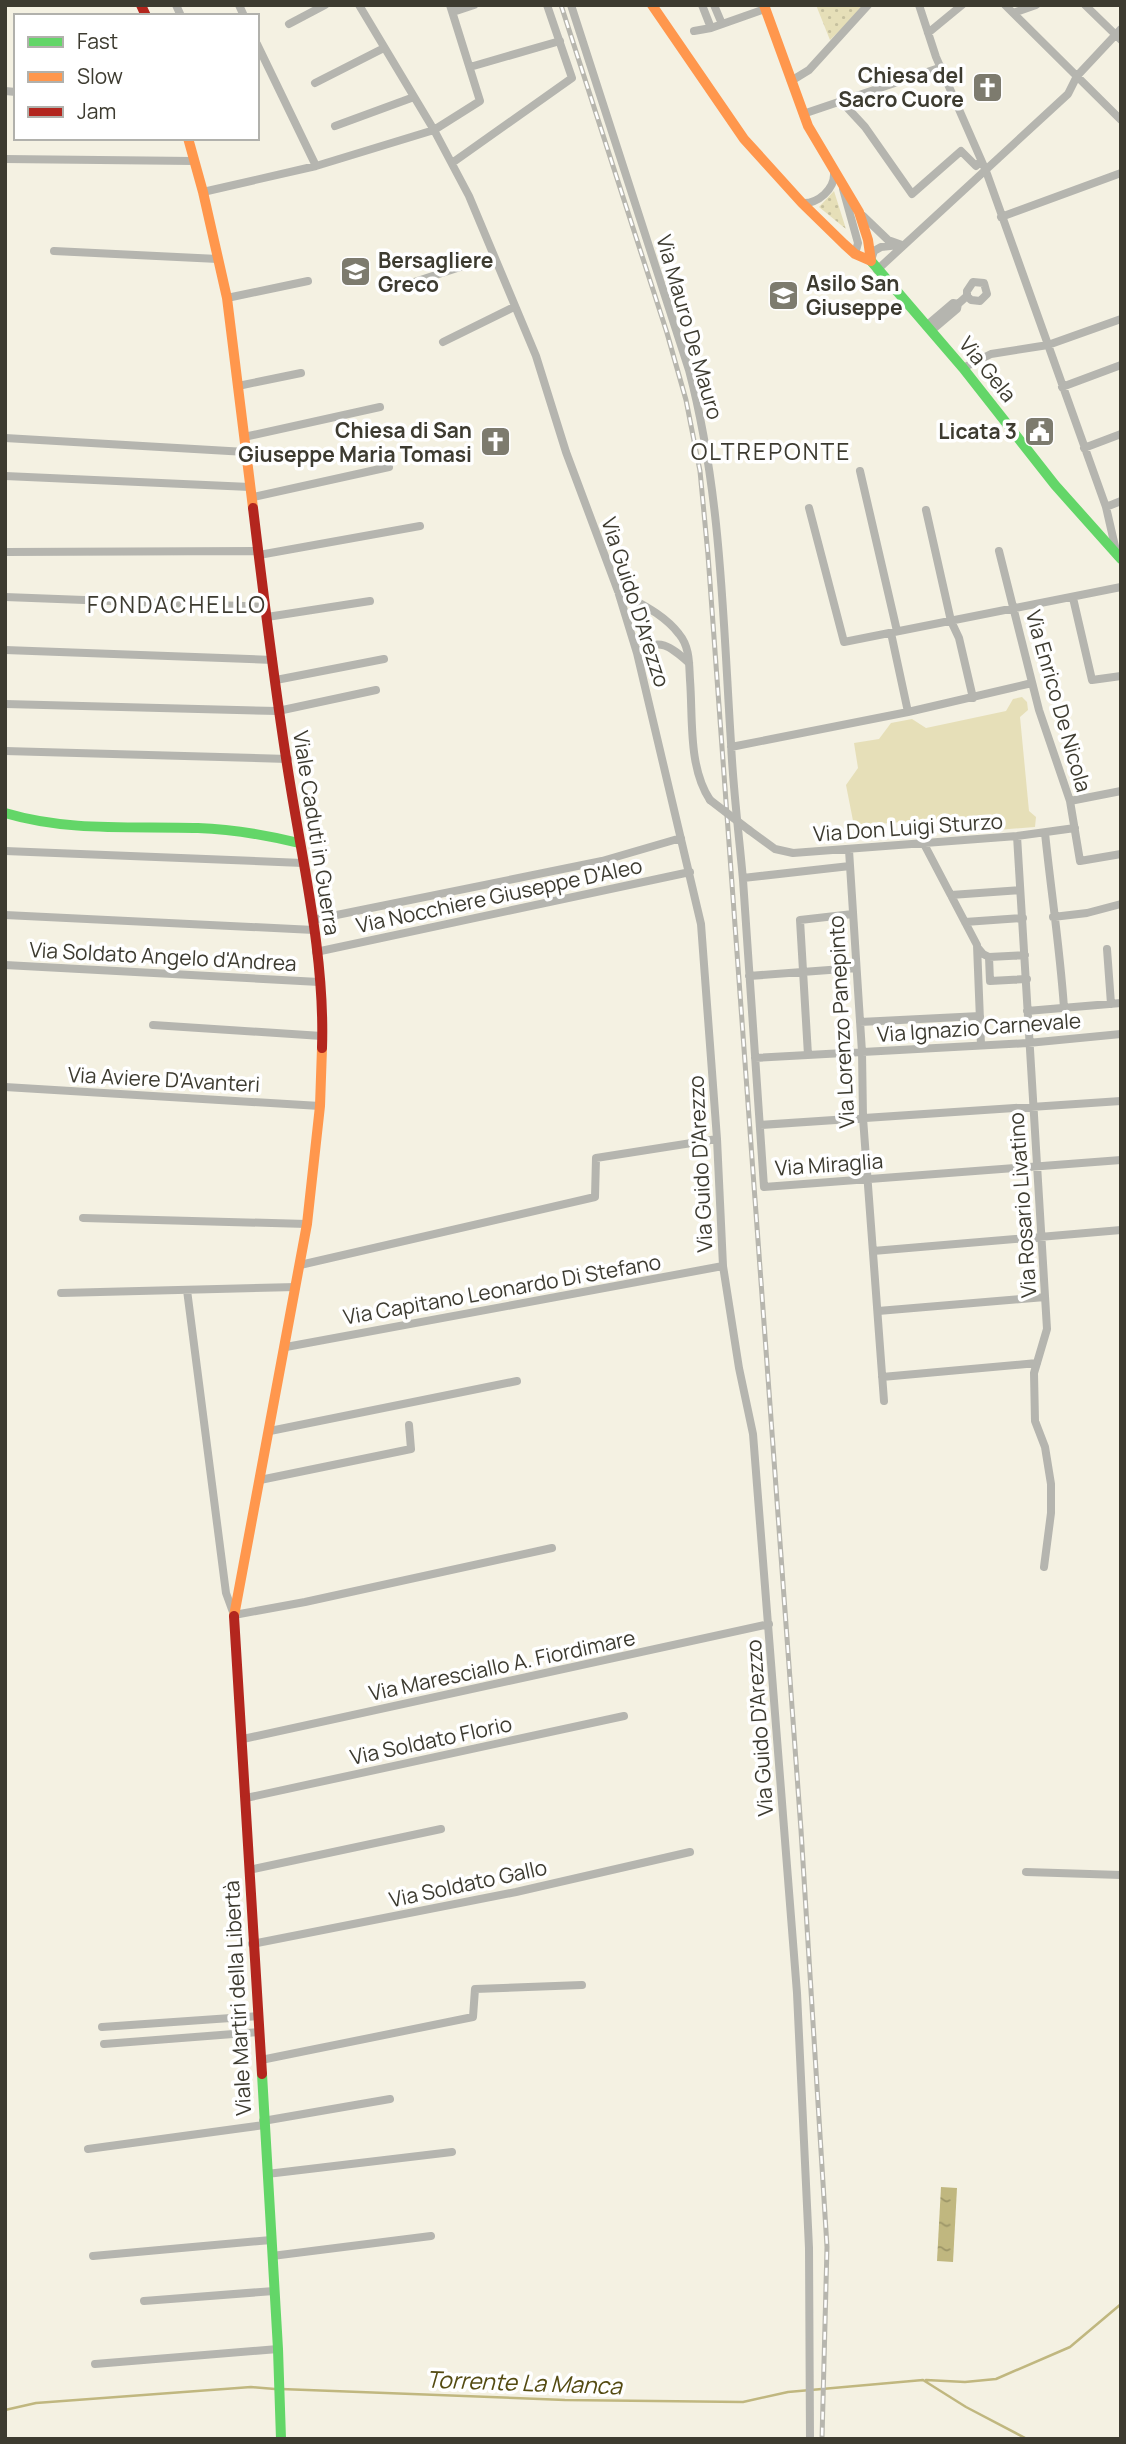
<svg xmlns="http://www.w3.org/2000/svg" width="1126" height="2444" font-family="Manrope,sans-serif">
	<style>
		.grass { fill: url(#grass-dots) }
		.park { fill: #e6dfb8 }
		.water { fill: url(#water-ripples) }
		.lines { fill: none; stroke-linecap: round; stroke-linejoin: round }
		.stream { stroke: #c0b77f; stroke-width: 2.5 }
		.street { stroke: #b5b5af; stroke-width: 8 }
		.fast { stroke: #63d668; stroke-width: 10 }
		.slow { stroke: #ff974d; stroke-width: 10 }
		.jam { stroke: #b3261e; stroke-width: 10 }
		.rail-casing { stroke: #b7b6ae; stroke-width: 5 }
		.rail { stroke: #fff; stroke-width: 2.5; stroke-dasharray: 8; stroke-linecap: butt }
		.street-bridge { stroke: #b5b5af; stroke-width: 8 }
		.labels { text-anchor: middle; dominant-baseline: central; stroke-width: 7; stroke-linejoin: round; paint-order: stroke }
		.poi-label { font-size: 21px; font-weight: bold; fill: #3d3b30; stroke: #fff; text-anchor: end }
		.street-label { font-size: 21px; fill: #3d3b30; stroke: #fff }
		.neighbourhood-label { font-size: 23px; letter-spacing: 2px; fill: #3d3b30; stroke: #fff }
		.water-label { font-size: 23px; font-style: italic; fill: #544b12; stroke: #fff }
	</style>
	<defs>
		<pattern id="grass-dots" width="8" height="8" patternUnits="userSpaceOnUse" patternTransform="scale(1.75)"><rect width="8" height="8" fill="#e6dfb8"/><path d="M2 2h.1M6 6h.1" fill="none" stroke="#c6c09e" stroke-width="1.8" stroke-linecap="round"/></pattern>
		<pattern id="water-ripples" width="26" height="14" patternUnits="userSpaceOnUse" patternTransform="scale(1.75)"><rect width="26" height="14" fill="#c0b77f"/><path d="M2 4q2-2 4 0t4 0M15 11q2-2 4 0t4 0" fill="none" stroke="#9d9668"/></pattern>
	</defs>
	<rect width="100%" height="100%" fill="#f4f1e2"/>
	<!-- grass -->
	<path class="grass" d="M816,5h45l1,4 -32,31z
		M834,191l12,38 -27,-22z"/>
	<!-- park -->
	<path class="park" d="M1022,697l5,5 1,8 -8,7 9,94 7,6 -1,10 -64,5 -20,-14 -73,6 -13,15 -9,-3 -10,-51 12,-17 -4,-25 25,-4 12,-16 21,-4 14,9 80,-17 7,-12z"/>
	<!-- water -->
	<path class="water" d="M941,2187l16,1 -4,74 -16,-1z"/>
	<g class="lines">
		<!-- stream -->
		<path class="stream" d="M926,2380l39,2 31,-3 74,-32 51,-43
			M281,2389l284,11 178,2 45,-10 135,-12 43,27 61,32
			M5,2410l31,-7 215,-16 24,2"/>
		<!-- street -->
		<path class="street" d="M176,5l5,11
			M239,5l5,11
			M359,5l75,125 35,66 67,160 30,96 52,139 19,62 64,271 16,215 6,127 16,102 14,66 44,559 12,255 1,191
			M571,5l118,365c32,121 34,248 42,373 2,46 8,91 12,137 7,102 14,204 21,307l357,-27
			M702,5l9,23
			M714,5l8,19
			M919,5l17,52 50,114 120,336 11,48
			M1005,5l116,115
			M1085,5l36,35
			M453,12l21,-7
			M1013,13l23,-8
			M289,24l36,-19
			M694,31l17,-3 54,-19
			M928,33l34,-28
			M257,44l59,122
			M470,67l90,-26
			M791,81l18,-11 59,-65
			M315,83l69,-35
			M5,91l11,1
			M841,101l24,26 47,67 49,-43 15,15 4,-4
			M803,114l139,-47
			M335,126l79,-29
			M5,159l189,2
			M452,163l120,-85 -25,-73
			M843,189l15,54 -3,11
			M203,192l113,-26 118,-36 46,-29 -30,-96
			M802,203c16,1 33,-14 32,-30
			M863,216l25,24 14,5
			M1001,217l120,-44
			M54,251l164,8
			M871,260l3,-9 7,-4 18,-2
			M877,270l191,-176 9,-18 44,-47
			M396,288l98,-32
			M227,298l81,-17
			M926,326l27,-23 5,1
			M931,331l26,-22 1,-5 9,-8v-5l6,-9 11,1 3,11 -7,7 -9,-1 -4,-4
			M443,342l71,-35
			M963,368l28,-14 57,-9 73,-26
			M238,386l63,-13
			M1062,387l59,-22
			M244,437l136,-30
			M5,438l241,14
			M1084,448l37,-14
			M860,471l37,160
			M5,476l245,11
			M253,497l136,-30
			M1106,507l15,-6
			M809,508l35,134 277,-55
			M926,510l25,111 8,17 14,60
			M999,551l40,159 31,91 10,60 41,-7
			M5,552l253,-1
			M259,555l161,-29
			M618,591c21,12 46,23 61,43 11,13 10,30 11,46 3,38 -2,87 20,120
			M5,597l261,10
			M1073,598l19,82 29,-4
			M267,617l103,-16
			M891,633l17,79
			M5,650l268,10
			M637,653c22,-17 34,-6 52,10
			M276,680l108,-21
			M5,704l273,7 98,-21
			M731,747l177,-35 124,-29
			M5,751l283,8
			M1070,801l51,-10
			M749,830l26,19 18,4 224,-17 58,-8
			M1045,833c6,58 15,116 19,175
			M1017,836l30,493 -13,44 1,48 10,26 6,37v29l-7,54
			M924,844l53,101 4,100
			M849,850l13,202 1,66 21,283
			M5,851l298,12
			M743,878l107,-12
			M951,895l69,-5
			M5,915l309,15
			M1053,917l34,-4 34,-9
			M312,920l290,-59 79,-23
			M965,922l58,-4
			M978,948l5,6 6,3 1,24 37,-2
			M1107,949l4,55
			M316,952l374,-80
			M989,957l36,-2
			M5,965l314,17
			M749,976l107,-8
			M1027,1011l94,-8
			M860,1022l120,-6
			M153,1025l169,11
			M808,1055l-8,-135 53,-6
			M755,1058l273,-15 93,-9
			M5,1087l315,19
			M760,1125l361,-24
			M83,1218l224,6
			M873,1251l248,-21
			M300,1265l295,-68 1,-39 121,-19
			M187,1290l39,303 8,22 71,-13 247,-54
			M61,1293l235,-6
			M878,1311l167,-14
			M286,1347l437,-81
			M882,1377l155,-14
			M270,1431l247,-50
			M260,1480l151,-31 -2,-24
			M243,1739l526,-115
			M246,1798l378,-82
			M249,1870l192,-41
			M1026,1872l95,3
			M252,1944l264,-52 174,-40
			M102,2027l156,-11
			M104,2044l156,-12
			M261,2060l212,-43 2,-28 107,-4
			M263,2121l127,-22
			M88,2149l176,-24
			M267,2174l185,-22
			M93,2256l178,-16
			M272,2256l159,-20
			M144,2301l130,-10
			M95,2364l183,-15"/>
		<!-- fast -->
		<path class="fast" d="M871,261l92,107 92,117 66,74
			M5,813c64,19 127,13 193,15 34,1 68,7 101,15
			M262,2074l16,275 3,90"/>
		<!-- slow -->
		<path class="slow" d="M652,5l92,134 58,64 42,41 11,10 16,7
			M764,5l44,121 51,86 9,28 3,21
			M188,138l15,54 24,106 26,210
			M234,1616l73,-392 13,-118 2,-58"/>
		<!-- jam -->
		<path class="jam" d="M141,5l5,11
			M253,508c11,92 22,184 37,275 14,87 35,176 32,265
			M234,1616l28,458"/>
		<defs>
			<path id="rail" d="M561,5l106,328 19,67 14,71 8,84 93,1275 26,417 -5,192"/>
		</defs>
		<!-- rail casing -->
		<use href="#rail" class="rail-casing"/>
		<!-- rail -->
		<use href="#rail" class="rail"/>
		<!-- street-bridge -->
		<path class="street-bridge" d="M710,800l39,30"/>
	</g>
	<!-- icons -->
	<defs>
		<symbol id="church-square" viewBox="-11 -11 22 22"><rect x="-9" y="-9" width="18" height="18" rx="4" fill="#7d7b6e" stroke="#fff"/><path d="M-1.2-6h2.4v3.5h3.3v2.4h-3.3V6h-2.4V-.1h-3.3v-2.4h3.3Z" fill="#fff"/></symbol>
		<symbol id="school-square" viewBox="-11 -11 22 22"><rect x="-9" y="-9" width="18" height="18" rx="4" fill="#7d7b6e" stroke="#fff"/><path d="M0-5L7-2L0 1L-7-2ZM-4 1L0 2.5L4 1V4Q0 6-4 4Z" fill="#fff"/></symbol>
		<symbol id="civic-square" viewBox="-11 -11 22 22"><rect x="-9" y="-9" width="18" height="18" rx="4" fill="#7d7b6e" stroke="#fff"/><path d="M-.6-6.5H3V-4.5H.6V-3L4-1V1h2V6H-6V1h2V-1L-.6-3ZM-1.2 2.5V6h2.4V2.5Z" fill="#fff"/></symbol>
	</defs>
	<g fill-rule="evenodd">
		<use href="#church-square" x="970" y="70" width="35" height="35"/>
		<use href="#school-square" x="338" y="254" width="35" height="35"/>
		<use href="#school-square" x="766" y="278" width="35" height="35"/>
		<use href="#civic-square" x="1022" y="414" width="35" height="35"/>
		<use href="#church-square" x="478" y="424" width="35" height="35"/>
	</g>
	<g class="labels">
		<!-- poi labels -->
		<g class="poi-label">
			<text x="964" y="75">Chiesa del<tspan x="964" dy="24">Sacro Cuore</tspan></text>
			<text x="378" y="260" text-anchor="start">Bersagliere<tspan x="378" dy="24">Greco</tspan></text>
			<text x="806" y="283" text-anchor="start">Asilo San<tspan x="806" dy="24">Giuseppe</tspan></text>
			<text x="472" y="430">Chiesa di San<tspan x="472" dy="24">Giuseppe Maria Tomasi</tspan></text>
			<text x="1017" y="431">Licata 3</text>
		</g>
		<!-- street labels -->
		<g class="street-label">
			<text transform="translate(690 327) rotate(74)">Via Mauro De Mauro</text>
			<text transform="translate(988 369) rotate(51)">Via Gela</text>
			<text transform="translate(636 602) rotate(72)">Via Guido D'Arezzo</text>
			<text transform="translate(1059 701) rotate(74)">Via Enrico De Nicola</text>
			<text transform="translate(908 827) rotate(-4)">Via Don Luigi Sturzo</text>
			<text transform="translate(317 833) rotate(81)">Viale Caduti in Guerra</text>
			<text transform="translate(499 895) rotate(-12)">Via Nocchiere Giuseppe D'Aleo</text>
			<text transform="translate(163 956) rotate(3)">Via Soldato Angelo d'Andrea</text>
			<text transform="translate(841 1022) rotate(-93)">Via Lorenzo Panepinto</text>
			<text transform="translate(979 1027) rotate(-4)">Via Ignazio Carnevale</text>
			<text transform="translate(164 1079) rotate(3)">Via Aviere D'Avanteri</text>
			<text transform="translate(700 1164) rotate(-93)">Via Guido D'Arezzo</text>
			<text transform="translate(829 1164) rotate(-4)">Via Miraglia</text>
			<text transform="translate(1022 1205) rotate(-94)">Via Rosario Livatino</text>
			<text transform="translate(502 1289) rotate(-10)">Via Capitano Leonardo Di Stefano</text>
			<text transform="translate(502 1665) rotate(-12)">Via Maresciallo A. Fiordimare</text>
			<text transform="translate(759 1728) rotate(-94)">Via Guido D'Arezzo</text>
			<text transform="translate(431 1740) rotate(-12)">Via Soldato Florio</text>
			<text transform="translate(468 1883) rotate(-12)">Via Soldato Gallo</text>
			<text transform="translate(237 1998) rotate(-93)">Viale Martiri della Libertà</text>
		</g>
		<!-- neighbourhood labels -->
		<g class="neighbourhood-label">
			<text x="771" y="451">OLTREPONTE</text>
			<text x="177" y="604">FONDACHELLO</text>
		</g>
		<!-- water labels -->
		<g class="water-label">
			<text transform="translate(524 2382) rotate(2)">Torrente La Manca</text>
		</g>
	</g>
	<!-- border -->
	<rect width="1126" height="2444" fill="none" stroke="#3d3b30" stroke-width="14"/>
	<!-- legend -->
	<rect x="14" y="14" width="245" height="126" fill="#ffffff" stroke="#b1b1ac" stroke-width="2"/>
	<rect x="28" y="37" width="35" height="10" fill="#63d668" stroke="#b1b1ac" stroke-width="2"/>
	<text x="77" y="49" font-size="21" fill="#3d3b30">Fast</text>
	<rect x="28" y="72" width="35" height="10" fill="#ff974d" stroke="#b1b1ac" stroke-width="2"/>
	<text x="77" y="84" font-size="21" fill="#3d3b30">Slow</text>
	<rect x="28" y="107" width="35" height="10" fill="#b3261e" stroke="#b1b1ac" stroke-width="2"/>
	<text x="77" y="119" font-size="21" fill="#3d3b30">Jam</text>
</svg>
